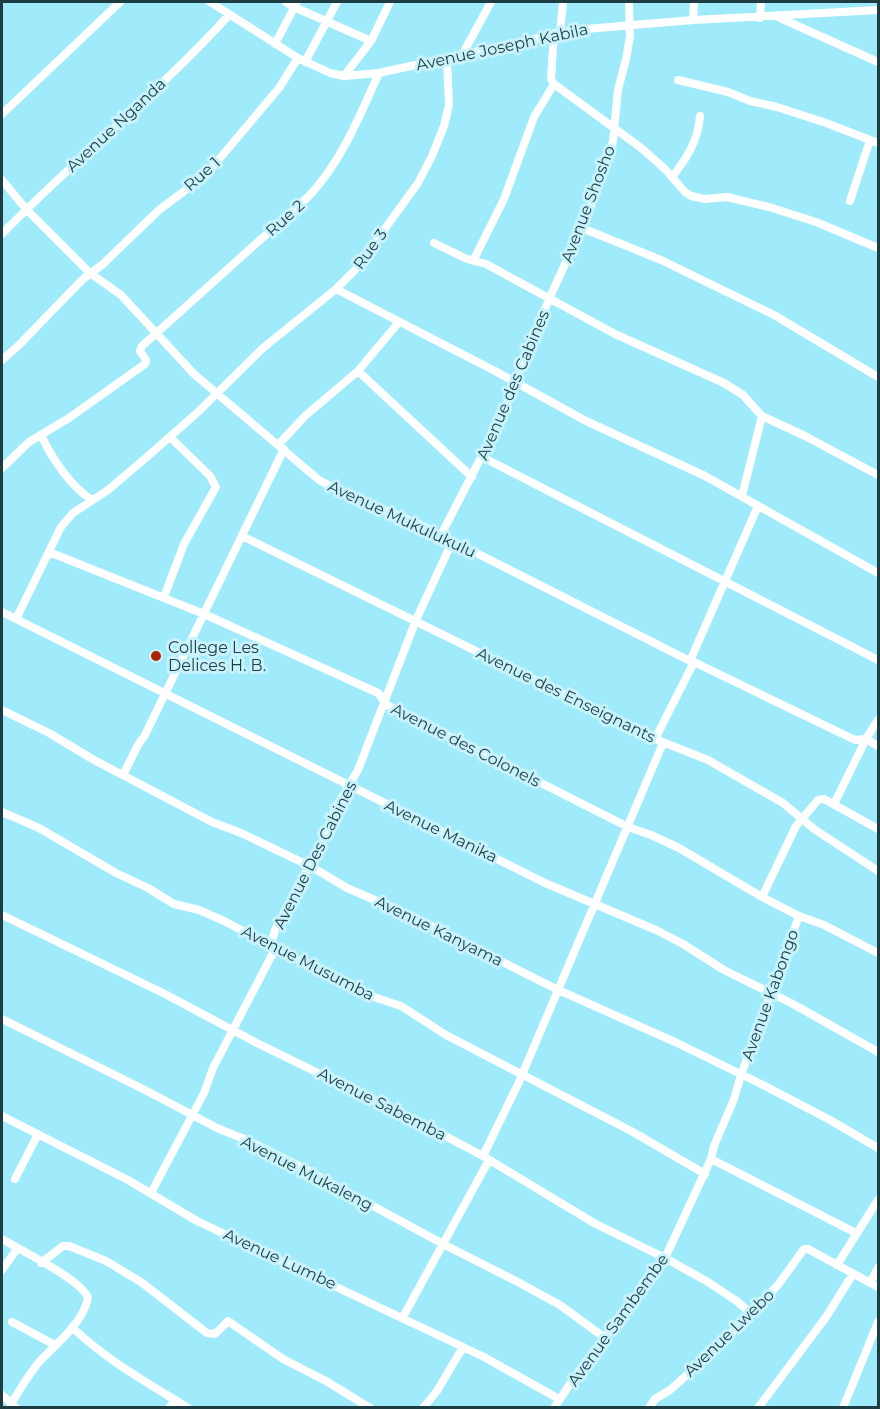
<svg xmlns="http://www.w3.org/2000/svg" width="880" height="1409" font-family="Montserrat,sans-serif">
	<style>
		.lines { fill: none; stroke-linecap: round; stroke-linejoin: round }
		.minor { stroke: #fff; stroke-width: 8 }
		.poi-dot { fill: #af2205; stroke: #c8f3fc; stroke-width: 2 }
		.labels { text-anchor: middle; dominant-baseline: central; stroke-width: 6; stroke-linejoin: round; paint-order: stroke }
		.street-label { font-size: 16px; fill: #1e3d43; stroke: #c8f3fc }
		.poi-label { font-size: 16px; fill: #1e3d43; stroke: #c8f3fc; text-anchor: start }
	</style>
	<rect width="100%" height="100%" fill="#a0ebfb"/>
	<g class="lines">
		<!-- minor -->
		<path class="minor" d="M210,2l88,56 32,15 14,3 35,-3 195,-43 119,-10 185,-10
			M286,2l8,5 77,34
			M760,18l1,-16
			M780,18l98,44
			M693,20l1,-18
			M560,32l3,-30
			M275,44l22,-42
			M462,55l29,-53
			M305,62l32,-60
			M344,76l27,-35 19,-39
			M678,80l50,12 22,9 27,6 49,16 52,20
			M554,84l86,63 25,22 20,23 6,4 14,3 22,-2 42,10 47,15 62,26
			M554,84l-3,-5 3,-46
			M2,114l118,-112
			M672,177c15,-19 26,-36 28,-61
			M2,180l24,29 64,64 31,22 73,79 125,106 28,15 72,29 271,137 4,1 161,78 11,-1 12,7
			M850,201l20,-61
			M582,228l79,32 113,55 104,62
			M2,234c73,-75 156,-141 227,-219
			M434,243l33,16 19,5 129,70 109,49 19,12 19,21 43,20 73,39
			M474,259l30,-60 30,-82 20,-33
			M336,289l159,82 91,50 119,55 173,97
			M2,360l17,-15 64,-66 20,-15 56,-54 40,-30 17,-17 63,-75 19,-30
			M358,371l114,106
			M41,435c10,22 30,52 51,65
			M279,444l26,-28 53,-45 41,-49
			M482,457l396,203
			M2,468l27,-26 40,-24 76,-54 1,-4 -6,-9 2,-5 167,-150c32,-34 51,-80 70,-123
			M742,496l20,-80
			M441,535l63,-122 11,-32 35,-84 37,-81 22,-59 4,-16 5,-51 8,-31 4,-22 -1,-35
			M242,536l413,203 53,21 75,43 31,26 64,42
			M49,552l155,62 174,79 9,12 241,122 23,8 28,13 83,49 37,19 25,9 54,28
			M164,597l20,-53 32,-57 -6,-11 -40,-39
			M2,612l543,271 111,47 27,14 41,26 69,34 85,48
			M16,619l45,-92 12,-14 35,-23 40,-34 50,-44 65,-64 73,-59 19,-19 63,-87 14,-27 12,-30 5,-21 -2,-45
			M690,661l68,-155
			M2,710l47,23 45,27 118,62 29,11 71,34 35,21 65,28 144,73 119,53 82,40 73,38 48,28
			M655,739l39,-77
			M123,775l15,-30 7,-10 139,-286
			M834,804l32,-65 12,-19
			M2,812l37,16 77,45 32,15 26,16 25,6 25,11 138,72 39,13 45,29 187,97 72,42
			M762,897l34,-71 22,-26 6,-1 54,30
			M2,915l163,79 90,48 177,87 51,27 111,67 71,35 43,24 30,20 12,11
			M2,1019l143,71 72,38 32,13 58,29 136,74 73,37 44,24 45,33
			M2,1116l126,64 69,41 287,136 75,42
			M483,1156l36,-74 144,-339
			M711,1159l145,74
			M15,1179l23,-45
			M151,1193l53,-100 9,-25 60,-115 -1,-12 3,-11 28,-54 11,-13 21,-54 23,-39 58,-150 36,-78
			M2,1239c19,12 79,40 86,59 -5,25 -31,45 -48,63 -11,13 -20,28 -29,43
			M41,1263l22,-17h6l37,15 35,21 66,51 8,1 13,-13 55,38 43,22 44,27
			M837,1265l41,-65
			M2,1270l15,-21
			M870,1283l8,-15
			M403,1317l86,-157
			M12,1322l43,23
			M72,1327c34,33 76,56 116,81
			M2,1395l14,13
			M169,1408l6,-8
			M423,1408l14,-17 26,-44
			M554,1408l24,-36 87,-114 46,-99 3,-13 20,-47 7,-24 58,-159
			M649,1408l6,-9 15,-9 47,-42 61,-63 26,-36h4l70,38
			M758,1408l68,-91 27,-43
			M843,1408l35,-86"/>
	</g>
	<!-- markers -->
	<circle class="poi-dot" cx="156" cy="656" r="6"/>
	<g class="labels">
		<!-- street labels -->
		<g class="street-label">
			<text transform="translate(502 47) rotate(-12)">Avenue Joseph Kabila</text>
			<text transform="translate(116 125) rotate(-43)">Avenue Nganda</text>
			<text transform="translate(202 174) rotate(-42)">Rue 1</text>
			<text transform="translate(588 204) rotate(-69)">Avenue Shosho</text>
			<text transform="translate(285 218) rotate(-42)">Rue 2</text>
			<text transform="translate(370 249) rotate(-54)">Rue 3</text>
			<text transform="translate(513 385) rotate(-67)">Avenue des Cabines</text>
			<text transform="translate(402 519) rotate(25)">Avenue Mukulukulu</text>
			<text transform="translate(566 695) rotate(26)">Avenue des Enseignants</text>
			<text transform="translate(466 745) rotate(27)">Avenue des Colonels</text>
			<text transform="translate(441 831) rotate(26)">Avenue Manika</text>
			<text transform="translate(315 855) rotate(-63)">Avenue Des Cabines</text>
			<text transform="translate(439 931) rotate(26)">Avenue Kanyama</text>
			<text transform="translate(308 963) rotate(27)">Avenue Musumba</text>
			<text transform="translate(770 995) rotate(-70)">Avenue Kabongo</text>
			<text transform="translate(382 1104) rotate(27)">Avenue Sabemba</text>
			<text transform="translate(307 1173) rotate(27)">Avenue Mukaleng</text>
			<text transform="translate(280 1259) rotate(25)">Avenue Lumbe</text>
			<text transform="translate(618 1320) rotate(-54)">Avenue Sambembe</text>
			<text transform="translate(729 1333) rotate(-44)">Avenue Lwebo</text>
		</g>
		<!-- poi labels -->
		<g class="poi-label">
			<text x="168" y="647">College Les<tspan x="168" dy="18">Delices H. B.</tspan></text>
		</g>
	</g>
	<!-- border -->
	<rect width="880" height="1409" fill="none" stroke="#1e3d43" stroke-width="6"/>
</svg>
